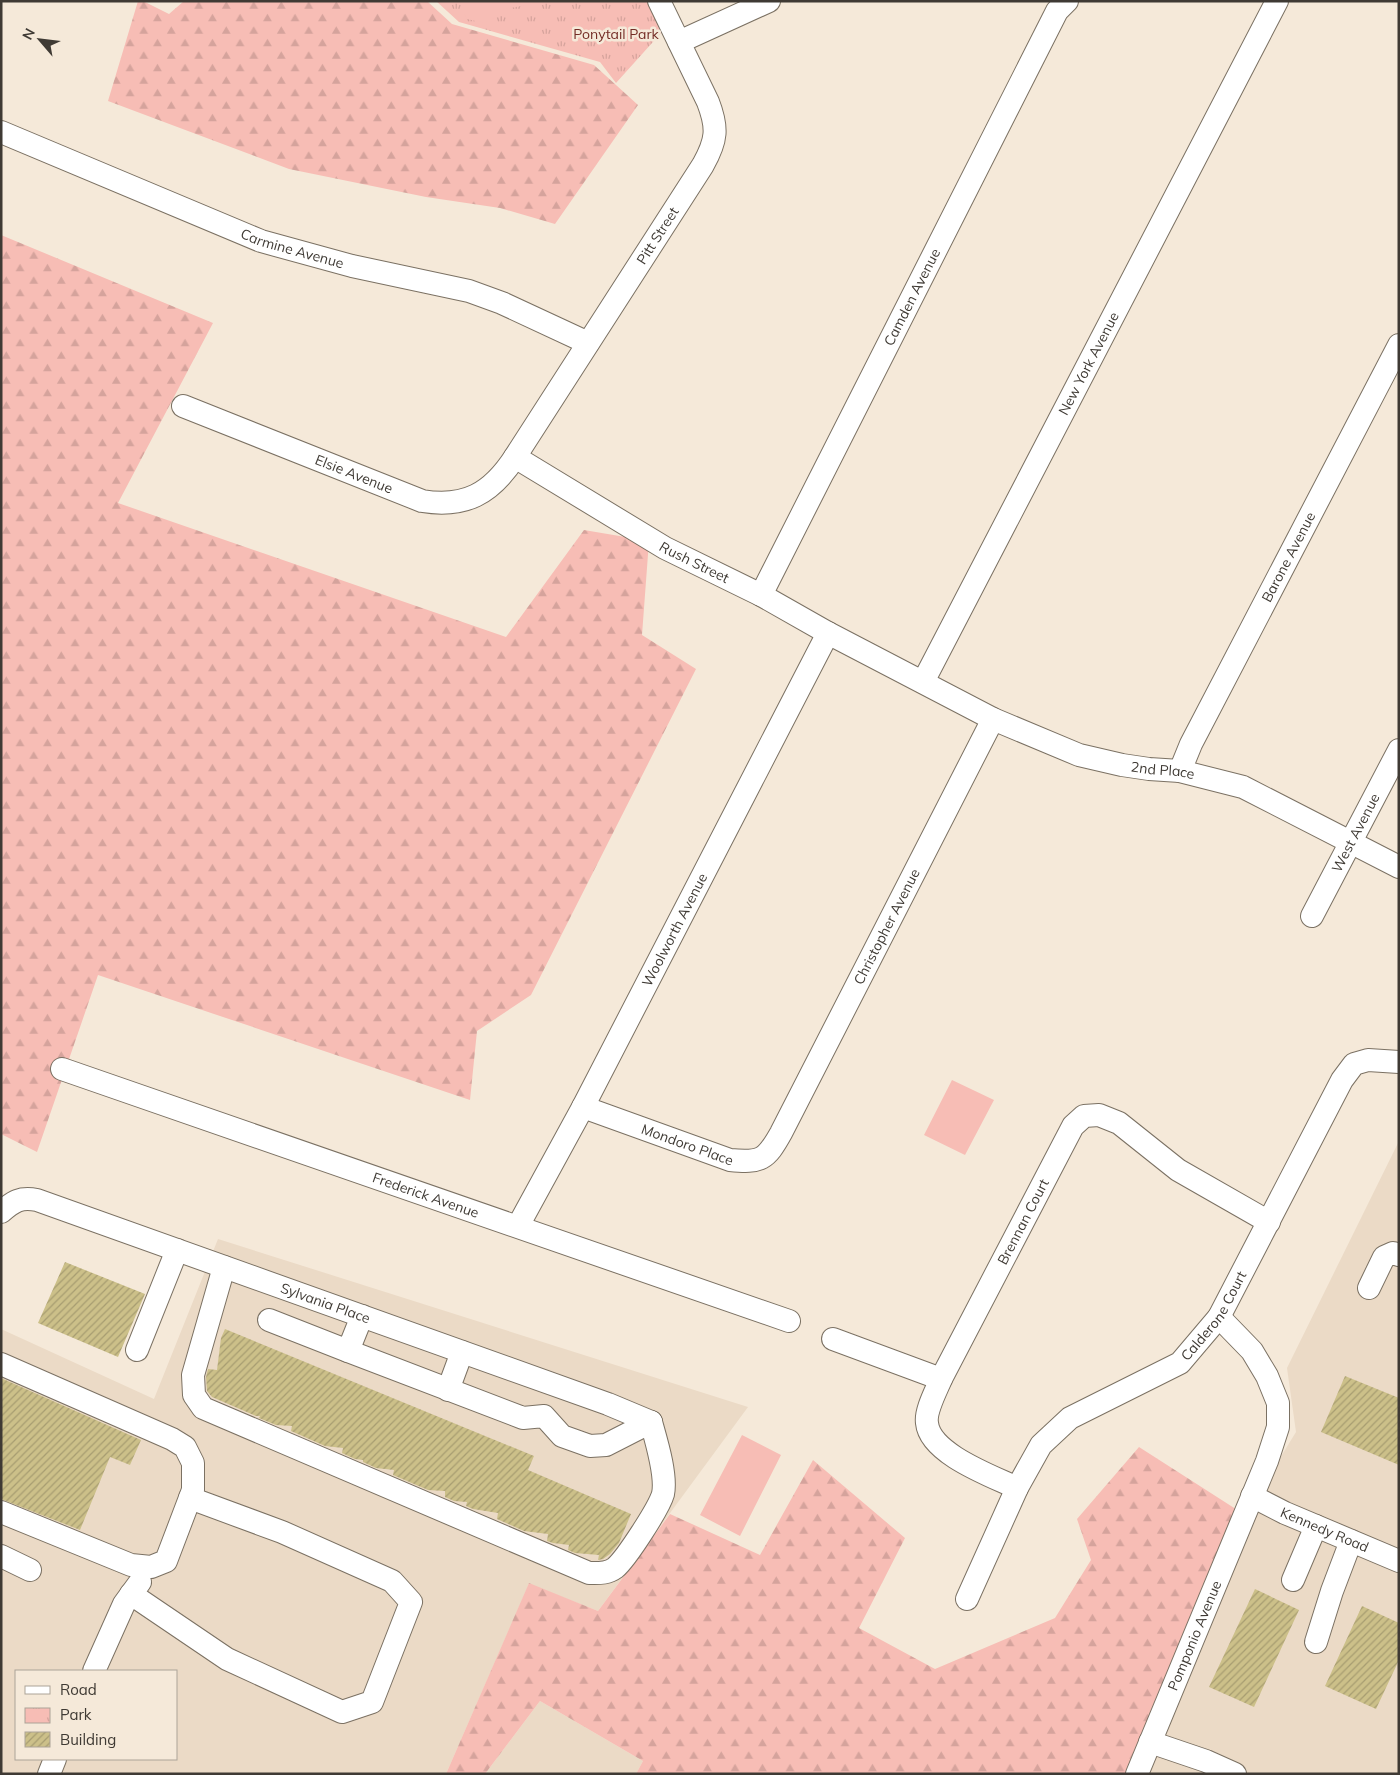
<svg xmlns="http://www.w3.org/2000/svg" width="1400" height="1775" font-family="Mulish,sans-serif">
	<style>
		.built { fill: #ebdac6; fill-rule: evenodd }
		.forest { fill: url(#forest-firs) }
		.park { fill: url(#park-tufts) }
		.garden { fill: #f7bdb5 }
		.building { fill: url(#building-hatch) }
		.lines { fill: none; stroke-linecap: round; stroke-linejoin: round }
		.minor-casing { stroke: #7b7163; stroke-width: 24 }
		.minor { stroke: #fff; stroke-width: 22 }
		.labels { text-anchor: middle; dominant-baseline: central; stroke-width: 5; stroke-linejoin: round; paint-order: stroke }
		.park-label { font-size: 14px; fill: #742c25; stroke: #f5e9d9 }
		.street-label { font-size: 14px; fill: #3f3a34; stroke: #f5e9d9 }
	</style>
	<defs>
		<pattern id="forest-firs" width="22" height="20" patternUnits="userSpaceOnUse" patternTransform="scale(1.25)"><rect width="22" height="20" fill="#f7bdb5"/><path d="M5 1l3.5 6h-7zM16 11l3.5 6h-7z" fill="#d5a39c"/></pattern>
		<pattern id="park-tufts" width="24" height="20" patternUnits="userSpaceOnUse" patternTransform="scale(1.25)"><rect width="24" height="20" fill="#f7bdb5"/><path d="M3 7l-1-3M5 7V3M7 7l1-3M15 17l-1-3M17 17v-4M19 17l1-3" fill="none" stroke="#d5a39c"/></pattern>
		<pattern id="building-hatch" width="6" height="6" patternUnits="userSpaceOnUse" patternTransform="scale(1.25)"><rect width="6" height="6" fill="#ccc089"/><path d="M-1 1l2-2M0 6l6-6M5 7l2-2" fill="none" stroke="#a79d71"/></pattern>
	</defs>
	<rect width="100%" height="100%" fill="#f5e9d9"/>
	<!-- built -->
	<path class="built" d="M1399,1141v633h-270l98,-229 69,-113 -9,-64z
		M218,1239l530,168 -150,204 -69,-27 -83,190h-445v-445l153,70zM16,1671h160v88h-160z
		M540,1701l103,60 -7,13h-151z"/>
	<!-- forest -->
	<path class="forest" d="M138,1h5l26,13 15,-13h243l25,23 142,41 44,40 -83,119 -55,-16 -74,-11 -137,-28 -181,-68z
		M1,235l212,88 -95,180 388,134 78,-107 65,11 -7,94 54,34 -165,326 -54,36 -7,69 -372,-125 -61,177 -36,-18z
		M1139,1447l103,66 -113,261h-493l7,-13 -103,-60 -55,73h-39l83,-191 69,28 72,-97 90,41 53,-95 92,78 -46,90 76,41 120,-51 36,-58 -14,-41z"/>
	<!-- park -->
	<path class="park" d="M436,1h223l11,22 -54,60 -16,-21 -141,-40z"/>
	<!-- garden -->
	<path class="garden" d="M464,1h84l-48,9c-11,16 -15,13 -33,9l-3,-6z
		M952,1080l42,20 -29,55 -41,-20z
		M742,1435l39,20 -41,81 -40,-21z"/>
	<!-- building -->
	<path class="building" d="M65,1262l80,32 -27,63 -80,-34z
		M225,1329l309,127 -6,14 103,44 -12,29 -9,11 -7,5 -5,1 1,-5 -24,-2 -7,-3 1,-5 -16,-2 -6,-2 1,-7 -24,-3 -27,-12 1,-6 -25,-4 -7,-3 1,-4 -13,-1 -9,-4v-6l-17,-1 -35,-15 1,-5 -18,-2 -13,-6v-2l-8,-1 -13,-6 1,-5 -18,-2 -34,-15 1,-5 -16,-1 -17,-7 1,-2h-4l-44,-19 -5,-6 -1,-14 2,-8 9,1 4,-32z
		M1345,1376l54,22v67l-78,-33z
		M1,1378l140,62 -11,25 -20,-8 -30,73 -79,-31z
		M1255,1589l44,21 -45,97 -45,-20z
		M1362,1606l37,17v37l-23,49 -51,-23z"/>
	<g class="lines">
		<defs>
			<g id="minor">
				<path d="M679,42l90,-41"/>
				<path id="s1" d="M1,132l260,109 91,25 117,25 33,12 86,40"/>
				<path id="s2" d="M183,406l239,95c43,7 69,-7 93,-44l188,-292c14,-25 15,-37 5,-63l-49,-101"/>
				<path id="s3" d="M515,457l150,91 96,47 67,38 165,86 86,36 43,10 27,4 31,2 63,16 156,80"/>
				<path id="s4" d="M761,595l296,-584 10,-10"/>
				<path id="s5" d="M923,682l354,-681"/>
				<path id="s6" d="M1180,771l11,-27 208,-399"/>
				<path id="s7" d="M1312,916l87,-166"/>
				<path id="s8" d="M62,1069l727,252"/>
				<path id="s9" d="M583,1107l147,53c31,3 36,0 51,-27l212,-414"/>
				<path id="s10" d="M1,1212c13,-11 19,-15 36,-12l571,204 43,18"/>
				<path id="s11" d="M518,1226l65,-119 245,-474"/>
				<path d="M224,1267l-31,108 1,20 9,13 386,165c9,0 18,1 26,-5 11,-9 44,-60 48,-74 4,-19 -7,-54 -12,-72"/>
				<path d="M1369,1288l15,-31 9,-4 6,2"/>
				<path d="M269,1320l79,31 14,-35"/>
				<path d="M833,1339l108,40"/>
				<path d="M137,1350l40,-100"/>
				<path d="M348,1351l175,67 21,-2 18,20 28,10 16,-1 45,-23"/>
				<path d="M1,1364l171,75 13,8 8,16v27l-27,71 -15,6 -20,-2 -130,-53"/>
				<path d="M448,1390l14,-38"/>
				<path id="s12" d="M1017,1488c-25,-12 -87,-34 -90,-65 -2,-12 9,-32 14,-44l132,-253 11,-10 15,-1 20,8 59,47 91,52"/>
				<path id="s13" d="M1252,1496l33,17 114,48"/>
				<path d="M1,1556l29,14"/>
				<path d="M1293,1580l23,-54"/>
				<path d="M131,1594l96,65 115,53 30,-10 39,-100 -19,-21 -110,-49 -92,-34"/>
				<path id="s14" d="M967,1599l50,-111 24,-43 29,-27 110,-55 39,-46 123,-237 12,-16 14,-4 31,2"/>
				<path d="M1316,1642l16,-51 19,-50"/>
				<path d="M94,1671l30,-67 16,-22"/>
				<path d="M1150,1742l56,19 29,13"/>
				<path d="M49,1774l6,-15"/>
				<path id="s15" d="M1137,1774l130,-313 11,-34v-24l-11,-27 -15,-25 -33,-34"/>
			</g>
		</defs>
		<!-- minor casing -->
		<use href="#minor" class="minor-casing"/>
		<!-- minor -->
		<use href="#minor" class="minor"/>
	</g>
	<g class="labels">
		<!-- park labels -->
		<g class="park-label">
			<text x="616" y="34">Ponytail Park</text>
		</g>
		<!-- street labels -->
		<g class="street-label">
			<text stroke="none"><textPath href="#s2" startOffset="631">Pitt Street</textPath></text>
			<text stroke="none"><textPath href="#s1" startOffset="314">Carmine Avenue</textPath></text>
			<text stroke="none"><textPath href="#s4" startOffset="334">Camden Avenue</textPath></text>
			<text stroke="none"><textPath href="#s5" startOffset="359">New York Avenue</textPath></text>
			<text stroke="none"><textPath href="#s2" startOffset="184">Elsie Avenue</textPath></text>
			<text stroke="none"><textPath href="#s6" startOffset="240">Barone Avenue</textPath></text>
			<text stroke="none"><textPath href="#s3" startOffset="208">Rush Street</textPath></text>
			<text stroke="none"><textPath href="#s3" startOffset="724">2nd Place</textPath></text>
			<text stroke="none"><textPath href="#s7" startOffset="94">West Avenue</textPath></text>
			<text stroke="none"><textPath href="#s9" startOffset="452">Christopher Avenue</textPath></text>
			<text stroke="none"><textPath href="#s11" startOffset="335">Woolworth Avenue</textPath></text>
			<text stroke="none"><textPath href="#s9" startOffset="111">Mondoro Place</textPath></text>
			<text stroke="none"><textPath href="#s8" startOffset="385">Frederick Avenue</textPath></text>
			<text stroke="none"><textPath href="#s12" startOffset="339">Brennan Court</textPath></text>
			<text stroke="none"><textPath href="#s10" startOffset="346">Sylvania Place</textPath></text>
			<text stroke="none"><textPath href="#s14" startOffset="392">Calderone Court</textPath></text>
			<text stroke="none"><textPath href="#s13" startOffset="80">Kennedy Road</textPath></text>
			<text stroke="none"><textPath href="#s15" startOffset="150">Pomponio Avenue</textPath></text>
		</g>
	</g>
	<!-- border -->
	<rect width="1400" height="1775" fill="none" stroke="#3f3a34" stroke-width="5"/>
	<!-- legend -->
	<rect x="15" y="1670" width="162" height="90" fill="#f5e9d9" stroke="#aca397"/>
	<rect x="25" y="1686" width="25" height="8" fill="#ffffff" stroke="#aca397"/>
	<text x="60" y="1695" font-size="15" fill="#3f3a34">Road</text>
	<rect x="25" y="1708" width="25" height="15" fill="url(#park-tufts)" stroke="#aca397"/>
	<text x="60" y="1720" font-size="15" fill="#3f3a34">Park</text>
	<rect x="25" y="1732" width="25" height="15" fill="url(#building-hatch)" stroke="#aca397"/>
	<text x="60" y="1745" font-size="15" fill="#3f3a34">Building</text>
	<!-- north arrow -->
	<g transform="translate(40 40) rotate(298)" stroke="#f5e9d9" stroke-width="4" paint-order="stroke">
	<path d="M0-4L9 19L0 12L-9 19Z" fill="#3f3a34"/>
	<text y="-8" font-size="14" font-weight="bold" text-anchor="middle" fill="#3f3a34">N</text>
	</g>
</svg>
